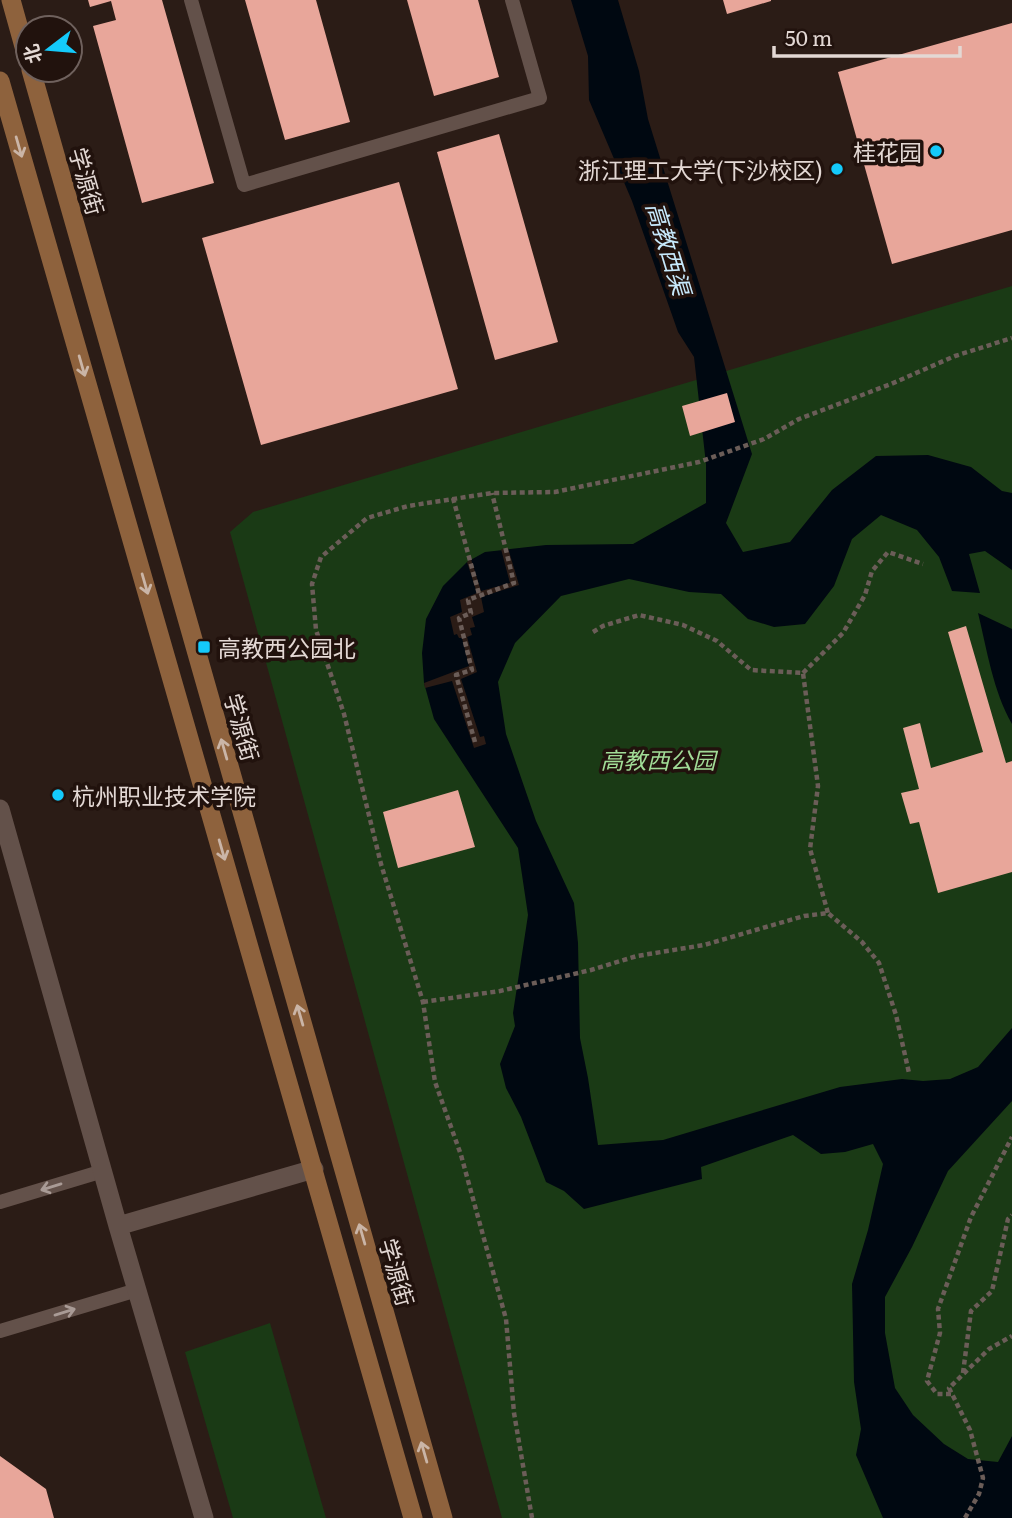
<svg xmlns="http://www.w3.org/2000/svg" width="1012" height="1518" font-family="Literata,'Noto Sans SC',serif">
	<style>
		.green { fill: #1a3a15 }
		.water { fill: #000811 }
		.pier { fill: #2b1c16 }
		.building { fill: #e8a69a }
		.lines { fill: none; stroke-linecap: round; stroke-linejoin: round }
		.path { stroke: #6b5d58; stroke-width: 4.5; stroke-dasharray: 5 3.5; stroke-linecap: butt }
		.service { stroke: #63514a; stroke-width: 14 }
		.minor { stroke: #63514a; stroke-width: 19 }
		.secondary { stroke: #8e623d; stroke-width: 19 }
		.oneway { stroke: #cab5a7 }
		.oneway2 { stroke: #a99b96 }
		.poi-dot { fill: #14cafb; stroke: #21120d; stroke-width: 2.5 }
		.labels { text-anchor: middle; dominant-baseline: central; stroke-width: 7; stroke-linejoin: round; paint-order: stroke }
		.poi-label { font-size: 23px; fill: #e3d8d4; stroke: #21120d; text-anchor: end }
		.street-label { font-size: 23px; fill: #e3d8d4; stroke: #21120d }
		.park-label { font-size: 23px; font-style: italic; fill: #a1dc97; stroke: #21120d }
		.water-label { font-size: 24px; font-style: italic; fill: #c7e9fc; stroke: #21120d }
	</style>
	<rect width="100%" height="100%" fill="#2b1c16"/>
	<!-- green -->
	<path class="green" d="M1012,286v1232h-510l-272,-986 23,-20z
		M270,1323l56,195h-93l-48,-166z"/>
	<!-- water -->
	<path class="water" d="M571,0h47l21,71 9,48 104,335 -26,69 17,29 47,-10 42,-52 44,-34 52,-1 43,12 31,24 10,2v77l-27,-19 -16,3 11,39 -28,-2 -13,-34 -22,-27 -36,-15 -29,24 -18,47 -29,38 -31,3 -26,-8 -27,-25 -32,-2 -60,-13 -68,17 -46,47 -17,39 8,52 30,87 38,82 4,40 2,95 8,40 10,67 65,-5 177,-53 62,-8 21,2 27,-2 28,-12 34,-39v73l-64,70 -36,76 -27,50v36l10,55 18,27 31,29 24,15 30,3 14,-26v82h-129l-27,-63 5,-26 -7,-47 -2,-98 16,-54 15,-66 -10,-20 -28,8 -24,2 -28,-19 -92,32 1,12 -118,30 -20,-18 -18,-9 -25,-65 -15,-29 -6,-24 15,-38 -2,-13 15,-98 -10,-67 -84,-129 -10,-36 -2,-30 4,-34 17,-33 24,-24 18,-10 61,-7 87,-1 73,-41v-39l-12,-107 -16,-25 -46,-131 -43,-101 -1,-44z
		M978,613l34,16v95c-19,-33 -25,-74 -34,-111z"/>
	<!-- pier -->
	<path class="pier" d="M508,548l11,37 -38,12 3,15 -12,5 3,10 -5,1 2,7 -5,2 10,35 -16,7 19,58 4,-1 2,8 -12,4 -22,-67 -27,7 -1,-5 45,-17 -7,-28h-3l-2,-4 -3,1 -4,-18 12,-5 -2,-12 17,-7 -10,-31 4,-3 10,32 29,-8 -9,-34z"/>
	<!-- building -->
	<path class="building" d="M88,0h74l52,183 -72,20 -49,-177 23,-6 -5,-19 -21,6z
		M245,0h71l34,122 -65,18z
		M407,0h71l21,77 -65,19z
		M723,0h48v1l-44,13z
		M1012,23v207l-120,34 -54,-192z
		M499,134l59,208 -63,18 -58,-208z
		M399,182l59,207 -197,56 -59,-207z
		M727,393l8,29 -45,14 -8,-30z
		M966,626l40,137 6,-2v111l-74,21 -19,-71 -9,2 -9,-31 18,-4 -16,-61 17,-5 11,45 52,-16 -35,-120z
		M458,790l17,57 -77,21 -15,-56z
		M0,1456l46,33 8,29h-54z"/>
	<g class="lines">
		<!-- path -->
		<path class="path" d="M453,498l26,96
			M593,632l10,-6 36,-11 44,10 34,16 34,29 52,3 15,113 -8,63 18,64
			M803,673l40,-40 22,-38 7,-24 16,-19 35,12
			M475,742l-19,-67 16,-5 -13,-52 12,-5 -3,-13 46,-17 -22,-90
			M423,1002l77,-11 91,-21 46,-14 67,-11 100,-29 24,-3 34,29 17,21 17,52 13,58
			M963,1373l8,-62 21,-20 16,-72 4,-4
			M951,1394h-14l-10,-13 13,-48 -2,-24 33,-92 41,-80
			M532,1518l-18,-105 -8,-94 -45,-164 -26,-73 -12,-80 -42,-138 -37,-150 -28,-84 -4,-46 9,-27 46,-39 41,-12 84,-13 63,-1 144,-30 65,-23 35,-20 92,-35 64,-28 57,-18
			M965,1518l14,-24 4,-16 -13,-48 -21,-42 40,-39 23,-13"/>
		<!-- service -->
		<path class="service" d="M191,0l53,185 296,-87 -28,-98
			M0,1202l103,-31
			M0,1331l137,-41"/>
		<!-- minor -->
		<path class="minor" d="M0,809l118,417 86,292
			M118,1226l196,-57"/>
		<!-- secondary -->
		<path class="secondary" d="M11,0l17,61
			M31,70l412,1448
			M0,81l413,1437"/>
	</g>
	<!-- one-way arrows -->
	<defs><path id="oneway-shaft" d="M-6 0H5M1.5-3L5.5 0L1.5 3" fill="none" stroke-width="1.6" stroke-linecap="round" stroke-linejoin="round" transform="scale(1.75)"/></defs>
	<g class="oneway">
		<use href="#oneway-shaft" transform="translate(19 147) rotate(74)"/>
		<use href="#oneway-shaft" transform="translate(82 366) rotate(74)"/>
		<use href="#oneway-shaft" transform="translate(145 584) rotate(74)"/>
		<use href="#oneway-shaft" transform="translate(224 749) rotate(-106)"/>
		<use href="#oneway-shaft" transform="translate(222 850) rotate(74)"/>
		<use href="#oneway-shaft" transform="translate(300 1015) rotate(-106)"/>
		<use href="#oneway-shaft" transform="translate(362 1234) rotate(-106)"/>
		<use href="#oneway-shaft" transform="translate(424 1452) rotate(-106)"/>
	</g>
	<g class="oneway2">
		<use href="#oneway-shaft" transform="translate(51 1187) rotate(163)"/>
		<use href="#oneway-shaft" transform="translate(65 1312) rotate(-17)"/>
	</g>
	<!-- markers -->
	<g class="poi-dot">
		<circle cx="936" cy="151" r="7"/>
		<circle cx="837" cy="169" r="7"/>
		<rect x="197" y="640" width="14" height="14" rx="3.5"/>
		<circle cx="58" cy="795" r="7"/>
	</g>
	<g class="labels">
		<!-- poi labels -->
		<g class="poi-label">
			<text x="922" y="151">桂花园</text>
			<text x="823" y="169">浙江理工大学(下沙校区)</text>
			<text x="218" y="647" text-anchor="start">高教西公园北</text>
			<text x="72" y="795" text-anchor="start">杭州职业技术学院</text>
		</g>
		<!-- street labels -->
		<g class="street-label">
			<text transform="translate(88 181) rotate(74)">学源街</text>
			<text transform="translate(243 727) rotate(74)">学源街</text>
			<text transform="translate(398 1272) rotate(74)">学源街</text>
		</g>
		<!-- park labels -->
		<g class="park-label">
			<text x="658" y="759">高教西公园</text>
		</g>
		<!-- water labels -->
		<g class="water-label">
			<text transform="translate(670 248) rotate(73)">高教西渠</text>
		</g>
	</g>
	<!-- north arrow -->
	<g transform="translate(49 49) rotate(254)"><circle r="33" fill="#21120d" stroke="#6f615d" stroke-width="2"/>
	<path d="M0-5L12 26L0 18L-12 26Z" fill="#14cafb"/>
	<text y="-10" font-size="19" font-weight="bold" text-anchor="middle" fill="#e3d8d4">北</text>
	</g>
	<!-- scale -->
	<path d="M774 46v10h186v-10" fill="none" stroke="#e3d8d4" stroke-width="3.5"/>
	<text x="785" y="46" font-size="21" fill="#e3d8d4" stroke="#21120d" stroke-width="5" paint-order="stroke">50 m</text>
</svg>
